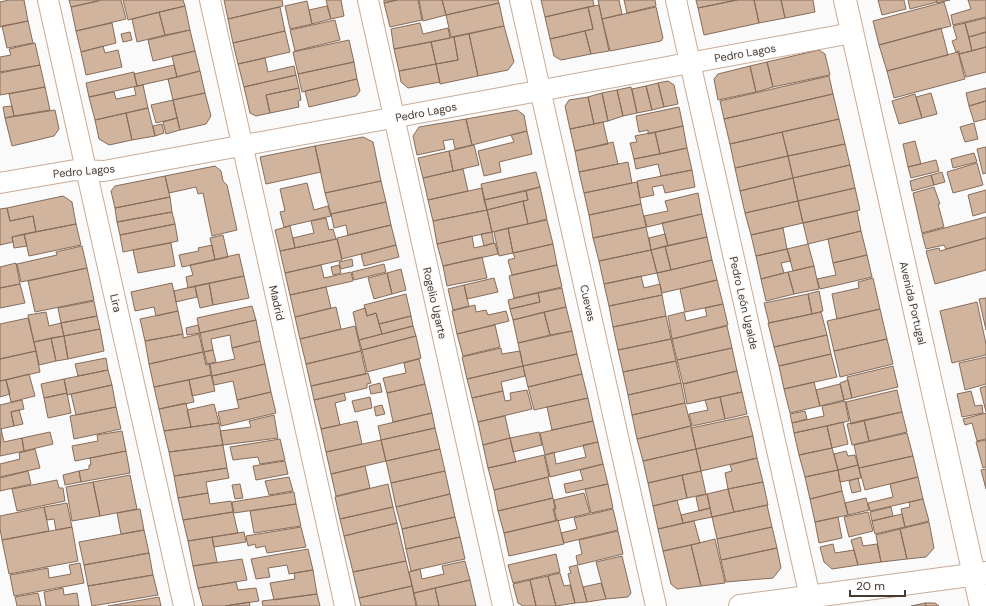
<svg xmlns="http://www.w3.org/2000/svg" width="986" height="606" font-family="'DM Sans',sans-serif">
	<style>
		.building { fill: #d1b49e; stroke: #876c59 }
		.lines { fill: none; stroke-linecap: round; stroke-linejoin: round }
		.minor-casing { stroke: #c8ab95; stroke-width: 22 }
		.tertiary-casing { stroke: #c8ab95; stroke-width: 24 }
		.minor { stroke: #fff; stroke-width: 20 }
		.tertiary { stroke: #fff; stroke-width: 22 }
		.labels { text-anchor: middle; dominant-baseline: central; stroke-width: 3; stroke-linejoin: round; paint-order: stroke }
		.street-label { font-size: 11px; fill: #463a31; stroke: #fafafa }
	</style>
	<rect width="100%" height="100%" fill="#fafafa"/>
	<!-- building -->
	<path class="building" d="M9,0h15l4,21 -28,6v-25z
		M69,0h28l1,1 -27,6z
		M102,0h19l5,19 -50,12 -5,-24z
		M123,0h60l2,6 -57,14z
		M224,0h58l1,6 -55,13z
		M326,0h15l3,16 -13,3z
		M384,0h13l-13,3z
		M397,0h21l4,20 -32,7 -6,-24z
		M419,0h23l4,15 -23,6z
		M442,0h56l1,3 -53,12z
		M541,0h52l1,6 -49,11z
		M598,0h21l3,14 -20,5z
		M624,0h31l1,6 -29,7z
		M696,0h41l-39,8z
		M737,0h17l5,23 -55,12 -6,-27z
		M754,0h27l4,18 -26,5z
		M781,0h32l2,12 -30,6z
		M878,0h26l2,9 -24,6z
		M908,0h28l1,2 -27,7z
		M936,0h14l-13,3z
		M968,0h18v17l-33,8 -2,-10 20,-6z
		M307,1l5,23 -22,5 -5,-23z
		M944,2l7,24 -72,19 -6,-24z
		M499,3l5,23 -53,11 -5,-22z
		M599,5l10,46 -18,3 -6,-23 8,-2 -5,-22z
		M185,6l5,24 -25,5 -6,-23z
		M327,6l4,13 -19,5 -3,-14z
		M280,7l5,24 -52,12 -5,-24z
		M588,7l5,22 -43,10 -5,-22z
		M656,7l7,31 -2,3 -51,10 -8,-32z
		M159,12l6,23 -28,7 -5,-23z
		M986,18v14l-17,5 -4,-14z
		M335,20l5,20 -45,11 -5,-21z
		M28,21l5,22 -26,5 -5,-22z
		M112,23l4,20 -35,9 -5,-21z
		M420,23l3,11 25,-6 2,10 -56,11 -3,-20z
		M965,23l7,28 -13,3v-3l-3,1 -4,-11 5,-2 -4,-13z
		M504,26l10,36 -6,8 -30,6 -9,-42z
		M941,28l7,27 -61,16 -8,-26z
		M190,30l5,21 -42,10 -5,-21z
		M285,31l5,21 -52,12 -5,-21z
		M585,31l6,23 -30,6 -7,-4 -4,-17z
		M130,32l2,8 -9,2 -2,-8z
		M986,32v15l-14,4 -3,-14z
		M469,34l9,42 -38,8 -4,-20 22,-4 -4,-23z
		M454,37l4,23 -22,4 -5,-22z
		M349,40l5,22 -56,12 -5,-22z
		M431,42l5,22 -37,7 -5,-22z
		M35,43l5,22 -40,7v-15l11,-2 -2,-6z
		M103,46l2,7 13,-3 4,17 -36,8 -5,-23z
		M986,47v25l-20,5 -7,-23z
		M819,50l6,4 5,21 -57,12 -6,-25z
		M195,51l5,20 -23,6 -5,-21z
		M958,52l7,27 -71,19 -7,-27z
		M265,58l3,14 26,-6 2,9 -52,12 -6,-23z
		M354,62l3,17 -55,13 -4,-18z
		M767,62l6,25 -17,5 -6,-26z
		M436,64l4,18 -32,6 -7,-6 -2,-11z
		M40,65l5,22 -45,8v-22z
		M174,65l3,12 -40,9 -3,-12z
		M750,66l6,26 -38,8 -4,-21 4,-5z
		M200,71l5,22 -32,7 -5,-21z
		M134,72l3,14 -48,11 -3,-14z
		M296,75l3,13 -33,7 4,18 -14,3 -6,-3 -6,-26z
		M829,76l4,18 -109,25 -4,-18z
		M357,79l3,12 -4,5 -47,11 -4,-16z
		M668,81l6,4 4,19 -14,3 -6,-24z
		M658,83l6,24 -12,3 -6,-24z
		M143,85l5,23 -53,12 -6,-23 25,-5 2,7 20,-4 -2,-8z
		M646,86l6,24 -15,3 -5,-24z
		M45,87l5,23 -36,6 -5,-22z
		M631,87l6,26 -14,3 -6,-26z
		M299,88l2,12 -3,1 1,6 -29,6 -4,-18z
		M986,88v13l-17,5 -3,-13z
		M617,90l6,26 -15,5 -6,-28z
		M205,93l6,23 -5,8 -26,6 -7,-30z
		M602,93l6,28 -14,3 -6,-27z
		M931,93l6,21 -15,4 -6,-21z
		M833,94l6,25 -109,25 -6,-25z
		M915,94l7,24 -23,6 -7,-23z
		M588,97l6,27 -24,5 -5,-23 4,-6z
		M173,100l4,18 -21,5 -5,-18z
		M986,101v18l-12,3 -5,-16z
		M12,106l2,10 -9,2 -2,-11z
		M679,107l4,19 -35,8v-4l-9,2 -3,-16z
		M148,108l7,28 -23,4 -6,-27z
		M55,110l4,19 -5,7 -42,10 -7,-28z
		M517,110l7,5 3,16 -55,14 -6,-26z
		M126,113l6,27 -23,5 -10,-6 -4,-19z
		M177,118l3,12 -14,4 -3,-12z
		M466,119l6,26 -17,4 -2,-10 -10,2 2,8 -28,6 -4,-19 6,-9z
		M839,119l6,25 -57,12 -6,-24z
		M603,122l5,22 -33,7 -5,-22z
		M974,123l4,16 -13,3 -5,-15z
		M162,124l2,9 -9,3 -2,-10z
		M683,126l4,22 -27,6 -5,-22z
		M527,131l5,23 -33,8 2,10 -17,4 -6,-25 36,-9 -3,-7z
		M655,132l5,22 -26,5 -4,-16 7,-1 -2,-6z
		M782,132l6,24 -53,12 -5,-24z
		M363,137l10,5 8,39 -56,12 -10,-47z
		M915,141l6,23 -13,3 -5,-23z
		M613,142l5,22 -39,8 -4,-21z
		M845,144l5,21 -57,13 -5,-22z
		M474,145l5,20 -26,6 -4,-20z
		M315,146l6,26 -55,12 -6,-27z
		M986,147v26l-3,1 -6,-25z
		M687,148l5,22 -31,6 -3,-12 -22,5 -2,-10z
		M449,151l4,20 -30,7 -5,-20z
		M974,153l3,9 -24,6 -2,-9z
		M788,156l5,22 -53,13 -5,-23z
		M936,160l3,11 -28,7 -3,-11z
		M628,162l4,21 -48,10 -5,-21z
		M977,163l6,22 -30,8 -6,-21z
		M850,165l5,23 -57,13 -5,-23z
		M215,166l6,5 2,10 4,4 10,45 -25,6 -9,-43 -5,1 -2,-7 -27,6 -4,-17z
		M463,169l5,22 -40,9 -5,-22z
		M692,170l3,17 -30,6 -2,-8 -11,2 2,8 -14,3 -3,-17z
		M536,172l4,15 -56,13 -3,-16z
		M942,172l3,10 -11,3 -3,-10z
		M931,175l3,10 -22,6 -2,-10z
		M165,176l5,21 -55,11 -4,-17 4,-5z
		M793,178l5,23 -53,12 -5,-22z
		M381,181l5,21 -55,12 -6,-21z
		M637,182l4,22 -52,11 -5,-22z
		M307,183l7,27 14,-4 3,10 -47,11 -4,-15 5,-1 -5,-22z
		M540,187l7,32 -19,5 -5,-23 5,-1 -2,-9z
		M934,187l6,17h-2l6,23 -22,6 -9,-40z
		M482,188l5,22 -54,11 -5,-21z
		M855,188l5,22 -57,13 -5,-22z
		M986,190v22l-13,4 -5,-21z
		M526,191l2,9 -41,10 -3,-10z
		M698,193l4,21 -55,13 -3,-11 24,-5 -3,-10z
		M63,196l9,6 4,22 -40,8 -3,-16 -23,5 -3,-13z
		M170,197l2,15 -55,10 -2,-14z
		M523,201l5,23 -36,8 -5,-22z
		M798,201l5,22 -52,12 -6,-22z
		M386,202l5,23 -43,10 -2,-10 -12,3 -3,-14z
		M641,204l5,23 -53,11 -4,-23z
		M7,208l3,13 23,-5 3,16 -24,5 1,5 -13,3v-36z
		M487,210l5,22 -55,12 -4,-23z
		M857,211l4,20 -53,13 -5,-21z
		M172,212l3,12 -55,11 -3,-13z
		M702,214l5,23 -39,9 -6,-23z
		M986,217v21l-40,11 -2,-4 -18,4 -4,-15z
		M326,218l3,12 4,-1 3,10 -41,9 -2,-10 21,-5 -3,-12z
		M547,220l6,24 -40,9 -5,-25z
		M76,224l5,21 -52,11 -5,-22z
		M175,224l3,17 -55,11 -3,-17z
		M391,225l5,20 -54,14 -5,-21z
		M290,226l5,22 -15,3 -5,-21z
		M646,227l5,23 -52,11 -6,-23z
		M508,228l5,25 -14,3 -5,-24z
		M783,228l4,21 -31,7 -5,-21z
		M861,231l6,24 -34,8 -5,-24z
		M492,232l2,11 -10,3 -3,-12z
		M24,234l3,12 -13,2 -2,-11z
		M665,234l3,12 -17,4 -2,-12z
		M223,235l5,22 -13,3 -5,-22z
		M472,236l2,12 21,-5 3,11 -55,12 -6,-22z
		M707,237l5,23 -41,10 -6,-24z
		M986,238v32l-51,14 -9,-33 13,-3 1,3z
		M337,239l5,21 -57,13 -5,-22z
		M171,243l4,23 -37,7 -5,-23z
		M553,244l4,21 -45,10 -4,-15 7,-2 -2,-5z
		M808,244l6,22 -21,5 -6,-22z
		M212,245l3,15 -33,7 -3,-12 20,-4 -1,-3z
		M396,245l3,12 -35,9 -3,-12z
		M82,246l5,22 -66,14 -4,-18 40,-9 -1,-3z
		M665,246l6,24 -14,3 -6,-23z
		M787,249l4,12 -10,2 3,10 -23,6 -5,-23z
		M651,250l6,23 -53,11 -5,-23z
		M239,254l5,22 -56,12 -2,-11 7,-2 -3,-10z
		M867,255l5,22 -52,12 -3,-10 19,-4 -3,-12z
		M482,257l5,21 -40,8 -4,-20z
		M352,259l1,7 -12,3 -2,-7z
		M712,260l5,20 -55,13 -5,-20z
		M16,263l4,21 -20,4v-21z
		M384,264l2,8 -32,8 -2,-8z
		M321,265l3,13 27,-6 2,9 -63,14 -5,-22z
		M339,265l2,8 -8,2 -2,-8z
		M557,265l5,22 -48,11 -5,-22z
		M814,266l5,23 -25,5 -6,-22z
		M87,268l7,32 -59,12 -7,-31z
		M401,269l5,21 -14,4 -5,-21z
		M788,272l6,22 -28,7 -5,-22z
		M387,273l5,21 -18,5 -6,-21z
		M244,276l5,22 -36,7 -4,-22z
		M641,276l3,12 16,-4 2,11 -53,11 -5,-22z
		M494,278l4,14 -31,7 -3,-14z
		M873,278l7,31 -43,10 -5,-25 27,-6 -1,-6z
		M717,280l6,24 -38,8 -5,-23z
		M172,283l6,28 -22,5 -2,-9 -19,4 -4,-19z
		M209,283l4,22 -13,3 -5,-22z
		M20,284l5,19 -25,5v-20z
		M464,285l5,21 -16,4 -5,-21z
		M195,286l2,11 -21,5 -2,-11z
		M326,287l5,21 -36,9 -5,-22z
		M562,288l4,19 -53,13 -3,-11 30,-7 -2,-9z
		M819,291l4,20 -11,3 -4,-20z
		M538,293l2,9 -30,7 -2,-9z
		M406,294l5,22 -32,8 -3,-11 -9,3 -3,-11z
		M808,294l4,20 -43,9 -5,-20z
		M662,295l4,21 -53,11 -4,-21z
		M986,298v32l-7,-31z
		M94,301l3,15 -36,7 -3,-15z
		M977,302l9,42v11l-34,8 -12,-52z
		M723,304l5,21 -56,14 -4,-23 16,-4 2,9 21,-5 -2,-8z
		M475,305l1,7 10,-2 2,5 18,-4 3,10 -52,13 -5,-23z
		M252,306l4,14 -56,13 -3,-15z
		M336,307l5,22 -41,10 -5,-22z
		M566,307l6,24 -22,4 -6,-23z
		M365,308l2,8 9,-3 6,21 -23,6 -6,-28z
		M880,309l7,30 -53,12 -7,-30z
		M178,311l5,23 -38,7 -5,-22z
		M46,312l3,14 12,-3 3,13 -30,6 -6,-27z
		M544,312l6,23 -32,8 -5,-23z
		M821,312l6,23 -53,12 -6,-24z
		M97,316l3,13 -36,7 -3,-13z
		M411,316l2,10 -31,8 -3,-10z
		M666,316l5,23 -53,11 -5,-23z
		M28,318l8,33 -36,8v-35z
		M256,320l4,21 -28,7 -2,-13 -19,4 2,11 -9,2 -4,-19z
		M198,325l2,8 -13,2 -1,-7z
		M495,325l5,22 -37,9 -6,-22z
		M355,326l6,25 -55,13 -6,-25z
		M413,326l3,10 -54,14 -3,-10z
		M727,326l5,22 -55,12 -5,-21z
		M100,329l4,22 -36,8 -4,-23z
		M572,331l5,23 -54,12 -5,-23z
		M183,334v4l16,-4 4,18 -54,12 -4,-23z
		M827,335l4,19 -52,12 -5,-19z
		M64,336l4,23 -12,2 -5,-23z
		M416,336l5,22 -54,14 -5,-22z
		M51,338l5,23 -17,4 -5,-23z
		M671,339l5,22 -53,11 -5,-22z
		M887,339l6,25 -53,13 -6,-26z
		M260,341l5,23 -53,12 -2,-12 25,-5 -3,-11z
		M501,348l1,6 18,-3 3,15 -56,13 -5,-22z
		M732,348l5,23 -54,13 -6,-24z
		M213,350l3,12 -9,2 -3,-12z
		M36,351l4,21 -40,9v-22z
		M361,351l5,23 -55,12 -5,-22z
		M203,352l3,13 3,-1 2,11 -57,12 -5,-23z
		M577,354l5,20 -54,13 -5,-21z
		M831,354l6,23 -53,12 -5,-23z
		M986,357v27l-21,6 -6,-27z
		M106,358l2,12 -30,6 -3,-12z
		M419,359l6,25 -38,9 -4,-15 23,-5 -2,-10z
		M676,361l5,22 -53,12 -5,-23z
		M265,364l6,28 -34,8 -4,-19 -19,4 -2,-9z
		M523,366l2,10 -24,6 2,9 -31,7 -5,-19z
		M893,366l5,21 -46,11 -5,-21z
		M108,370l4,15 -45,10 -3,-16z
		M737,371l5,21 -55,12 -4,-20z
		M368,373l3,10 -4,1v4l-53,12 -3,-14z
		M29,374l6,22 -24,6 -5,-22z
		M582,374l6,24 -54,12 -6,-23z
		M211,375l4,16 -23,5 -3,-16z
		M64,379l3,14 -23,5 -3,-14z
		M6,380l4,14 -10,3v-16z
		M189,380l5,22 -35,7 -5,-22z
		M848,380l4,18 -8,2 -4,-17z
		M814,382l6,24 -30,7 -6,-24z
		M380,383l2,9 -11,2 -2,-8z
		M681,383l4,20 -53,12 -4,-20z
		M425,384l7,29 -39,9 -6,-29z
		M840,384l4,16 -24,6 -4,-16z
		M112,385l4,22 -40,8 -5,-21z
		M986,386v26l-6,-24z
		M527,390l5,19 -54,13 -6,-24 31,-7 2,10 6,-1 -1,-7z
		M897,390l5,22 -51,12 -5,-22z
		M971,391l4,15 7,-1 1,8 -21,4 -5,-23z
		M271,392l5,21 -55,13 -3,-14 21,-4 -2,-8z
		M742,392l5,22 -22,5 -5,-22z
		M67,393l4,20 -23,5 -4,-20z
		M344,393l2,7 -11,3 5,22 -19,4 -7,-29z
		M370,397l2,11 -17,4 -3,-11z
		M720,397l5,22 -33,7 -3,-12 19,-4 -3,-10z
		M588,398l5,23 -41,9 -5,-23z
		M22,400l2,9 -13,3 3,14 -14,3v-24z
		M845,401l4,20 -55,12 -2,-10 32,-7 -2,-10z
		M186,403l5,24 -27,4 -5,-22z
		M685,403l6,23 -54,13 -5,-24z
		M214,404l5,19 -28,4 -4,-17z
		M382,405l3,9 -9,2 -2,-9z
		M116,407l5,22 -47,10 -4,-23z
		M19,410l4,14 -9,2 -3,-14z
		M805,411l2,8 -15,4 -2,-9z
		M902,412l5,20 -38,9 -5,-21z
		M432,413l3,15 -54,12 -3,-14z
		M986,413v26l-9,2 -5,-18 -7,2 -2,-6z
		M274,415l4,23 -55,7 -3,-14 31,-4 -2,-6z
		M505,416l5,22 -27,7 -5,-23z
		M748,416l5,20 -57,13 -5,-21z
		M864,420l5,21 -17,4 -5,-21z
		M357,421l5,23 -36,8 -5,-23z
		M593,421l5,21 -53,13 -5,-22z
		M843,422l5,22 -16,4 -5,-22z
		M219,423l4,22 -54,7 -5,-21z
		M691,426l5,23 -53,12 -6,-22z
		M827,426l5,22 -33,7 -5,-22z
		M435,428l5,21 -54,12 -5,-21z
		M1,429l3,13 18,-4 2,13 -24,5z
		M122,431l4,20 -51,10 -3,-15 26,-5 -1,-6z
		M50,432l3,12 -29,7 -2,-13z
		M539,432l3,13 -29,7 -3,-14z
		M907,433l6,23 -54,12 -5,-23z
		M753,436l4,22 -56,13 -5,-22z
		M510,438l6,24 -28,6 -5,-23z
		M280,439l5,21 -25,4 -2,-7 -25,3 -3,-13z
		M381,440l5,21 -55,13 -5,-22z
		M986,440v27l-3,1 -7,-26z
		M598,442l5,22 -53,13 -5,-22 9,-3 2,12 30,-7 -3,-12z
		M223,445l4,23 -53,8 -5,-24z
		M832,448l6,22 -33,7 -6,-22z
		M35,449l5,19 -40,9v-13l20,-5 -1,-6z
		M440,449l5,22 -54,12 -5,-22z
		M696,449l5,22 -53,12 -5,-22z
		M126,451l4,22 -49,9 -2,-11 10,-2v-4h2l-1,-7z
		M846,451l2,5 7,-1 3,10 -20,5 -4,-16z
		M544,455l5,22 -55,13 -6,-22z
		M913,456l5,21 -53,13 -6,-22z
		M757,458l6,24 -35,7 -3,-16 7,-2 -2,-6z
		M285,461l3,13 -32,6 -3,-14z
		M603,464l5,20 -42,9 -2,-9 19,-4 -3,-10z
		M858,465l3,13 -21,4 -2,-12z
		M365,466l5,22 -34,8 -5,-22z
		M227,468l2,10 -23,4 2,11 -30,5 -4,-22z
		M986,469v20l-5,-19z
		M838,470l4,21 -32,8 -5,-22z
		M28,471l3,13 -31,7v-13z
		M79,471l2,11 -16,3 -2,-10z
		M445,471l5,23 -54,13 -5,-24z
		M701,471l5,23 -19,4 -5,-23z
		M130,475l7,34 -37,7 -7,-34z
		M682,475l5,23 -34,8 -5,-23z
		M289,477l4,14 -24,4 -4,-14z
		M548,477l5,21 -55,13 -4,-21z
		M918,477l5,22 -53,12 -2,-8 25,-6 -3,-13z
		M858,478l3,13 -9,2 -3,-12z
		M57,480l2,8h4l2,13 -48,10 -5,-22z
		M93,482l7,34 -28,5 -6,-34z
		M763,482l5,23 -34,7 -6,-23z
		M240,484l3,14 -8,1 -3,-14z
		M388,484l5,23 -53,12 -5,-22z
		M608,484l5,24 -22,5 -6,-24z
		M728,489l6,23 -22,5 -5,-23z
		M842,491l6,24 -33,7 -5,-23z
		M294,492l2,12 -62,9 -2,-11z
		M208,493l2,11 21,-3 2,11 -50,8 -5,-22z
		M584,493l6,20 -33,8 -3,-12h2l-2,-9z
		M450,494l5,23 -53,12 -6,-22z
		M707,494l3,14 -11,3 -3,-14z
		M553,498l2,11h-2l3,12 -52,12 -6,-22z
		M866,498l3,12 -21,5 -3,-12z
		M923,499l6,22 -24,6 -4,-18 9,-2 -1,-5z
		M677,500l6,23 -25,6 -5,-23z
		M67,503l5,24 -16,3 -2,-11 -7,1 -3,-13z
		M296,504l5,22 -47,7 -4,-22z
		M767,505l5,22 -55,12 -5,-22z
		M44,507l5,24 -47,9 -2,-11v-13z
		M393,507l4,16 -53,13 -4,-17z
		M891,507l2,9 -21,5 -2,-9z
		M710,508l2,9 -29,6 -2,-8z
		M140,509l4,21 -23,4 -4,-21z
		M613,509l5,21 -54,13 -3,-10 16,-4 -3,-11z
		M233,512l5,21 -50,8 -5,-21z
		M868,512l5,19 -24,6 -5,-20z
		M902,514l3,13 -30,7 -3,-13z
		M455,517l5,20 -54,12 -4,-20z
		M838,517l4,21 -23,5 -4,-21z
		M558,520l6,24 -55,12 -5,-23z
		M694,521l6,22 -37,8 -5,-22z
		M929,522l5,26 -8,9 -19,2 -7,-30z
		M397,523l9,38 -53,11 -9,-36z
		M72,527l6,34 -69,13 -7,-34z
		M301,527l5,20 -39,6 -2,-7 -9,2 -1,-4 -7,2 -2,-10z
		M772,527l5,21 -56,12 -4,-21z
		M900,529l7,30 -26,3 -5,-27z
		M144,530l5,23 -65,12 -5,-23z
		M618,531l5,23 -45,11 -2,-9 6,-2 -3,-14z
		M244,532l2,10 -32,5 -2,-10z
		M212,537l5,25 -24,4 -5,-25z
		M460,537l5,22 -54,12 -5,-22z
		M861,537l2,9 14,-2 4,18 -23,3 -7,-25z
		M715,539l10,44 -24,3 -10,-41z
		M833,544l2,9 19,-3 4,15 -26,4 -8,-7 -4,-15z
		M691,545l10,41 -24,3 -6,-5 -8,-33z
		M777,548l4,20 -8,10 -47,4 -5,-22z
		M308,549l5,21 -24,4 -2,-9 -19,3 2,9 -14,2 -5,-20z
		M149,553l4,22 -65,11 -4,-21z
		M556,554l4,18 -47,11 -5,-18z
		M622,556l9,37 -3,4 -22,2 -10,-37z
		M242,559l5,21 -49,8 -5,-22z
		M406,561l6,25 -53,12 -6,-26z
		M465,561l5,19 -56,13 -5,-21 11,-3 2,10 22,-5 -2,-8z
		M80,563l4,20 -70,13 -4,-21 38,-7 1,10 22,-4 -2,-9z
		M577,565l10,37 -12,1 -7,-29 3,-1 -2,-6z
		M313,570l4,24 -43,6 -4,-17 25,-4 -1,-6z
		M560,573l4,13 6,-1 5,18 -19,3 -8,-30z
		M153,575l5,20 -66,11 -4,-20z
		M548,576l8,30h-20l-6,-26z
		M470,580l6,26h-37l-4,-18z
		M530,580l6,26h-13l-5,-3 -5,-19z
		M236,582l2,8 18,-2 3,13 -34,5h-22l-5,-18z
		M601,583l5,16 -19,3 -4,-15z
		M412,586l4,20h-55l-2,-8z
		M63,588l1,7 13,-2 2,13h-33l-2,-14z
		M435,588l4,18h-22l-3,-13z
		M38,593l3,13h-24l-2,-9z
		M317,594l3,12h-57l-1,-5z
		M159,597l2,9h-53z
		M249,602l1,4h-25z
		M925,603h10l4,3h-13z
		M925,603l1,3h-15z"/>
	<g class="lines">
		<defs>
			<path id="minor" d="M48,0l136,606
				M210,0l135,606
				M368,0l135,606
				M520,0l136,606
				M676,0l136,606
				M0,183l75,-13 29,1 748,-138"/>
			<path id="tertiary" d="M845,0l136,606
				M740,606l246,-33"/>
		</defs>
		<!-- minor casing -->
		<use href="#minor" class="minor-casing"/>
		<!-- tertiary casing -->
		<use href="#tertiary" class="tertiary-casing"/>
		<!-- minor -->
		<use href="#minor" class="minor"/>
		<!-- tertiary -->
		<use href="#tertiary" class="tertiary"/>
	</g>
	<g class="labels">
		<!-- street labels -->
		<g class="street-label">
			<text transform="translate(745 53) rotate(-10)">Pedro Lagos</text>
			<text transform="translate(426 112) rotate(-11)">Pedro Lagos</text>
			<text transform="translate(84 171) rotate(-5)">Pedro Lagos</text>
			<text transform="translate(116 303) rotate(77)">Lira</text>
			<text transform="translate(277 303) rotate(77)">Madrid</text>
			<text transform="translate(435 303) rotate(77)">Rogelio Ugarte</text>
			<text transform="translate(588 303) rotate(77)">Cuevas</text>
			<text transform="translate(744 303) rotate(77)">Pedro León Ugalde</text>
			<text transform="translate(913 303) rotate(77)">Avenida Portugal</text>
		</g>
	</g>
	<!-- scale -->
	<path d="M850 590v6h55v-6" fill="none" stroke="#463a31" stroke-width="2"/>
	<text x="856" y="590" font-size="12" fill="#463a31" stroke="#fafafa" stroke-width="3" paint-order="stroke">20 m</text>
</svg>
